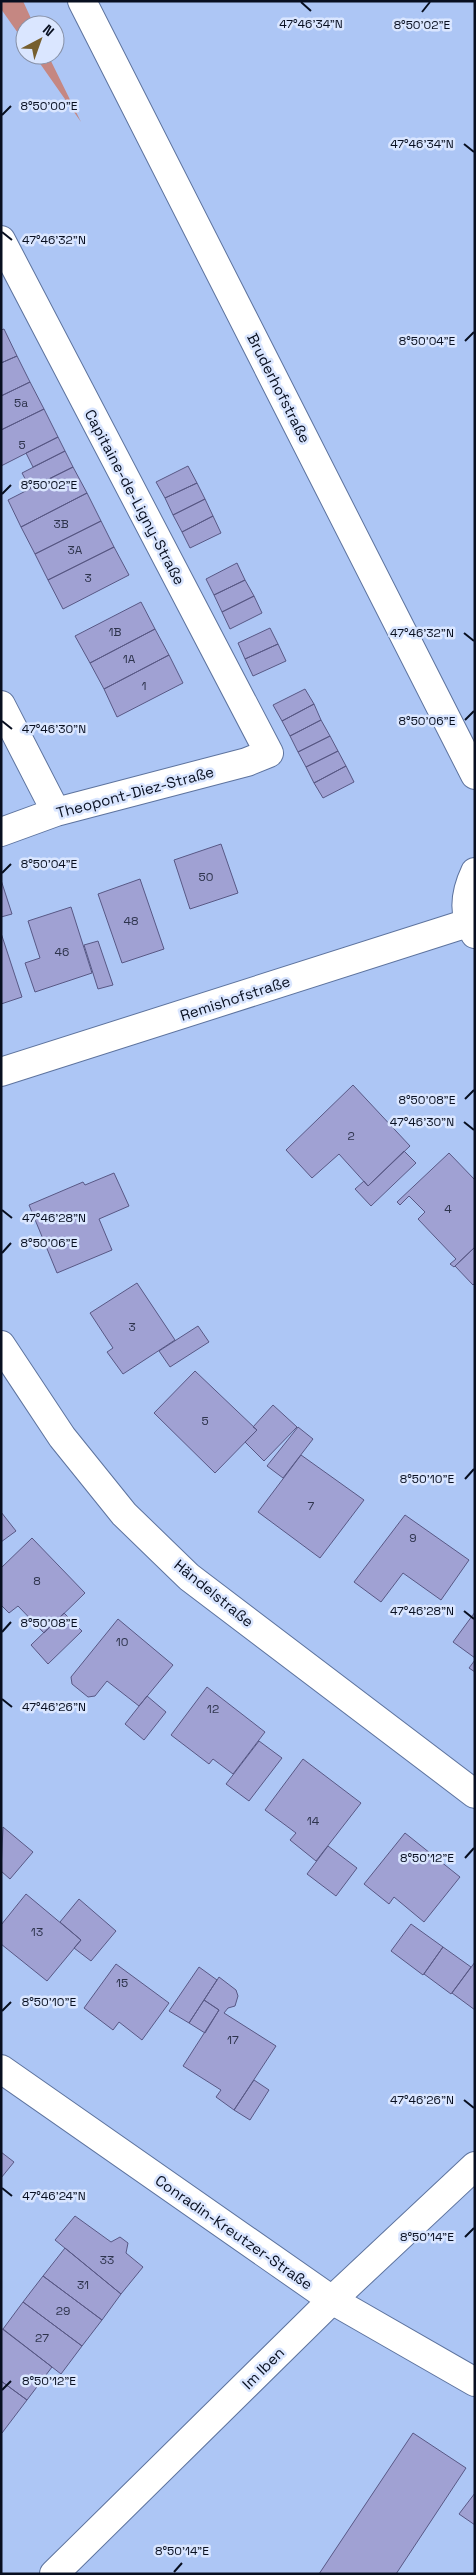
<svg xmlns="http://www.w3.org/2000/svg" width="476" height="2575" font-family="'Space Grotesk',sans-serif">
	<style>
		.green { fill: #c58782 }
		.building { fill: #a0a1d3; stroke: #585885 }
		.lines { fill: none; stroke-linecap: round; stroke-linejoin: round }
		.street-casing { stroke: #5d739e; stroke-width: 30 }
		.street { stroke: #fff; stroke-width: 28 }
		.ticks { fill: none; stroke: #080f20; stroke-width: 2 }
		.labels { text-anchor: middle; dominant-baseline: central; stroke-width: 5; stroke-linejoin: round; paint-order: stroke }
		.number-label { font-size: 12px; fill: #2e344d }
		.street-label { font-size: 15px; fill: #080f20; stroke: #dae6ff }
		.ticks-label { font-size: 12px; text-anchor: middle; fill: #080f20; stroke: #dae6ff; stroke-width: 5; stroke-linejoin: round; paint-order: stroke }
	</style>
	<rect width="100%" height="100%" fill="#adc6f5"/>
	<!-- green -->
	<path class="green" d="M1,1h22l11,24h-9v18l-24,-34z
		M34,55h14l33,67z"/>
	<!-- building -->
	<path class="building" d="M4,329l13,27 -16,7v-33z
		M17,356l13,26 -29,14v-33z
		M30,382l14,27 -43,21v-34z
		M44,409l14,28 -57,29v-36z
		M58,437l7,14 -32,16 -7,-14z
		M65,451l8,16 -43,21 -8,-15z
		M188,466l9,17 -32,15 -9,-16z
		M73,467l14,26 -66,34 -13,-27z
		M197,483l8,16 -32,16 -8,-17z
		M87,493l14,28 -66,33 -14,-27z
		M205,499l8,17 -31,16 -9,-17z
		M213,516l8,17 -31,15 -8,-16z
		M101,521l13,26 -66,33 -13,-26z
		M114,547l15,28 -66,34 -15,-29z
		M237,563l8,17 -31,15 -8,-16z
		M245,580l9,16 -32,16 -8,-17z
		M254,596l8,17 -32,16 -8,-17z
		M141,602l14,27 -65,34 -15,-27z
		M270,628l8,16 -33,15 -7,-16z
		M155,629l14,26 -65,34 -14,-26z
		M278,644l8,17 -33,15 -8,-17z
		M169,655l14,28 -66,34 -13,-28z
		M305,689l9,15 -32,17 -9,-16z
		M314,704l7,16 -31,16 -8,-15z
		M321,720l9,16 -32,16 -8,-16z
		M330,736l8,15 -32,16 -8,-15z
		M338,751l8,15 -32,17 -8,-16z
		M346,766l8,16 -31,16 -9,-15z
		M221,844l17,49 -48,16 -16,-49z
		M140,879l24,70 -42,14 -24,-69z
		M1,880l11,34 -11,3z
		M71,907l21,66 -57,19 -10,-29 15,-5 -12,-37z
		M1,933l21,64 -21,7z
		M98,941l15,44 -15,4 -14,-44z
		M353,1085l57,61 -42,40 -29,-32 -27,24 -26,-28z
		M404,1151l12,12 -45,43 -16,-17 9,-8 4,5z
		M449,1153l26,27v67l-21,20 -4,-3 6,-5 -38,-40 7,-7 -16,-16 -9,9 -3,-3z
		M114,1173l15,33 -30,13 13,31 -55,23 -28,-68 54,-23 2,3z
		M475,1247v36l-2,2 -18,-19z
		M137,1283l38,57 -52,34 -16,-22 6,-4 -23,-35z
		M198,1326l11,16 -39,25 -11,-16z
		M195,1371l62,59 -42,43 -61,-60z
		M273,1405l24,22 -33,34 -19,-19 12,-12 -4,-3z
		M298,1427l15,12 -30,39 -16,-12z
		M301,1455l63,45 -44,58 -62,-46z
		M1,1512l15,19 -15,11z
		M405,1515l64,45 -28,40 -38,-27 -22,29 -27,-20z
		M32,1538l53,55 -41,40 -26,-27 -9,7 -8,-8v-37z
		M475,1612v46l-22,-16z
		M64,1613l18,18 -34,33 -17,-19z
		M118,1619l55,46 -34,41 -32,-25 -12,15 -7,1 -16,-13 -1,-7z
		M475,1660v12l-6,-4z
		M207,1687l58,45 -32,42 -20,-15 -4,5 -38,-29z
		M147,1696l19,16 -22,28 -19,-16z
		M259,1741l23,17 -33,43 -23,-17z
		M303,1759l58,44 -45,58 -26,-21 6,-7 -31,-23z
		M3,1827l30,25 -23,27 -9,-8z
		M405,1833l55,44 -36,45 -30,-25 -5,7 -25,-20z
		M328,1846l29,22 -21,28 -29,-22z
		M26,1894l55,46 -34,41 -46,-37v-19z
		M79,1899l37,32 -25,30 -17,-13 7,-8 -21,-18z
		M411,1924l32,23 -20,28 -32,-24z
		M443,1947l28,20 -20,27 -27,-20z
		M475,1962v48l-23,-17z
		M116,1964l53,39 -27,37 -23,-18 -6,8 -29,-22z
		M199,1967l18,13 -28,43 -20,-12z
		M219,1977l17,13 2,6 -3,10 -7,2 -4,5 52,33 -42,64 -18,-13 5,-7 -38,-24 36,-56 -15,-10z
		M204,2000l15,10 -14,23 -16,-10z
		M254,2080l15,10 -19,30 -16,-10z
		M1,2152l13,10 -13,16z
		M75,2216l36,26 9,-5 8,6 -2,10 17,14 -22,27 -66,-54z
		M65,2248l56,46 -19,26 -59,-44z
		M43,2276l59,44 -20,26 -59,-44z
		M23,2302l59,44 -21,28 -58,-45z
		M1,2328l51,39 -25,33 -26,-19z
		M1,2381l26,19 -25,33h-1z
		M413,2433l53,35 -70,106h-77z
		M475,2493v32l-16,-11z"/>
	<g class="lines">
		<defs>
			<path id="street" d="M82,1l393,774
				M1,240l268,513 -22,9 -191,50 -55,20
				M1,705l55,107
				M475,872c-10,21 -13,42 0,62
				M1,1072l467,-149
				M1,1345l61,92 62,77 65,63 286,217
				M1,2069l331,231 143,82
				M54,2574l278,-274 143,-134"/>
		</defs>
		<!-- street casing -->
		<use href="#street" class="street-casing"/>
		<!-- street -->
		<use href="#street" class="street"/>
	</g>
	<!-- ticks -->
	<path class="ticks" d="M301,2l10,9M422,12l8,-10M2,115l9,-9M464,144l10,8M2,232l10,8M465,341l9,-9M2,494l9,-9M464,633l10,8M465,720l9,-9M2,721l10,8M2,873l9,-9M465,1099l9,-9M464,1122l10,8M2,1210l10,8M2,1253l9,-10M465,1479l9,-10M464,1611l10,8M2,1632l9,-10M2,1699l10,8M465,1858l9,-10M2,2011l9,-9M464,2100l10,8M2,2188l10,8M465,2237l9,-9M2,2390l9,-9M174,2572l8,-9"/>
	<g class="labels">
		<!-- number labels -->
		<g class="number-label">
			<text x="21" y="403">5a</text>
			<text x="22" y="445">5</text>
			<text x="61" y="524">3B</text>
			<text x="75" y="550">3A</text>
			<text x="88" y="578">3</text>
			<text x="115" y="632">1B</text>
			<text x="129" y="659">1A</text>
			<text x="144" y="686">1</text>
			<text x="206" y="877">50</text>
			<text x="131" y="921">48</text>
			<text x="62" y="952">46</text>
			<text x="351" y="1136">2</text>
			<text x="448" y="1209">4</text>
			<text x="132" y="1327">3</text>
			<text x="205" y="1421">5</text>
			<text x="311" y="1506">7</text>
			<text x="413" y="1538">9</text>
			<text x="37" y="1581">8</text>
			<text x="122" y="1642">10</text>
			<text x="213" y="1709">12</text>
			<text x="313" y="1821">14</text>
			<text x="37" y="1932">13</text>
			<text x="122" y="1983">15</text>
			<text x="233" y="2040">17</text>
			<text x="107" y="2260">33</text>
			<text x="83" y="2285">31</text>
			<text x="63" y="2311">29</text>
			<text x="42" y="2338">27</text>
		</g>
		<!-- street labels -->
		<g class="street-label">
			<text transform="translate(279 388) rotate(63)">Bruderhofstraße</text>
			<text transform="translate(135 497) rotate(62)">Capitaine-de-Ligny-Straße</text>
			<text transform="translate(135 792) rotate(-15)">Theopont-Diez-Straße</text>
			<text transform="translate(235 998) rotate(-18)">Remishofstraße</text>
			<text transform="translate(214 1593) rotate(39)">Händelstraße</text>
			<text transform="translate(234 2232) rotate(35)">Conradin-Kreutzer-Straße</text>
			<text transform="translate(263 2368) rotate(-45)">Im Iben</text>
		</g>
	</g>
	<g class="ticks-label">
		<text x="311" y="28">47°46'34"N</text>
		<text x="422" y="29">8°50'02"E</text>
		<text x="49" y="110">8°50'00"E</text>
		<text x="422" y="148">47°46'34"N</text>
		<text x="54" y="244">47°46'32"N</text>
		<text x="427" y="345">8°50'04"E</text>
		<text x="49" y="489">8°50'02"E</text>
		<text x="422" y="637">47°46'32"N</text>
		<text x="427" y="725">8°50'06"E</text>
		<text x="54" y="733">47°46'30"N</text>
		<text x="49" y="868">8°50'04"E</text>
		<text x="427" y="1104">8°50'08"E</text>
		<text x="422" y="1126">47°46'30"N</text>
		<text x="54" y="1222">47°46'28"N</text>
		<text x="49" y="1247">8°50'06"E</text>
		<text x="427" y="1483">8°50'10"E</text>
		<text x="422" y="1615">47°46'28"N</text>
		<text x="49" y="1627">8°50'08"E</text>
		<text x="54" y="1711">47°46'26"N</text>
		<text x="427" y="1862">8°50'12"E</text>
		<text x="49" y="2006">8°50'10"E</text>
		<text x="422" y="2104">47°46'26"N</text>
		<text x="54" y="2200">47°46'24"N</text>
		<text x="427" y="2241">8°50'14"E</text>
		<text x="49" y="2385">8°50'12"E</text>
		<text x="182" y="2555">8°50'14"E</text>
	</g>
	<!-- border -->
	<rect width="476" height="2575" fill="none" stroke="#080f20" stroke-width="5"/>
	<!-- north arrow -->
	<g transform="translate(40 40) rotate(41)"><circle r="24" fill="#dae6ff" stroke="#8690a6"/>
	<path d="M0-4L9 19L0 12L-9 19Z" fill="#765f2f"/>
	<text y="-8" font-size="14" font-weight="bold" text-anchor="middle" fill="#080f20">N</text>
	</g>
</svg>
